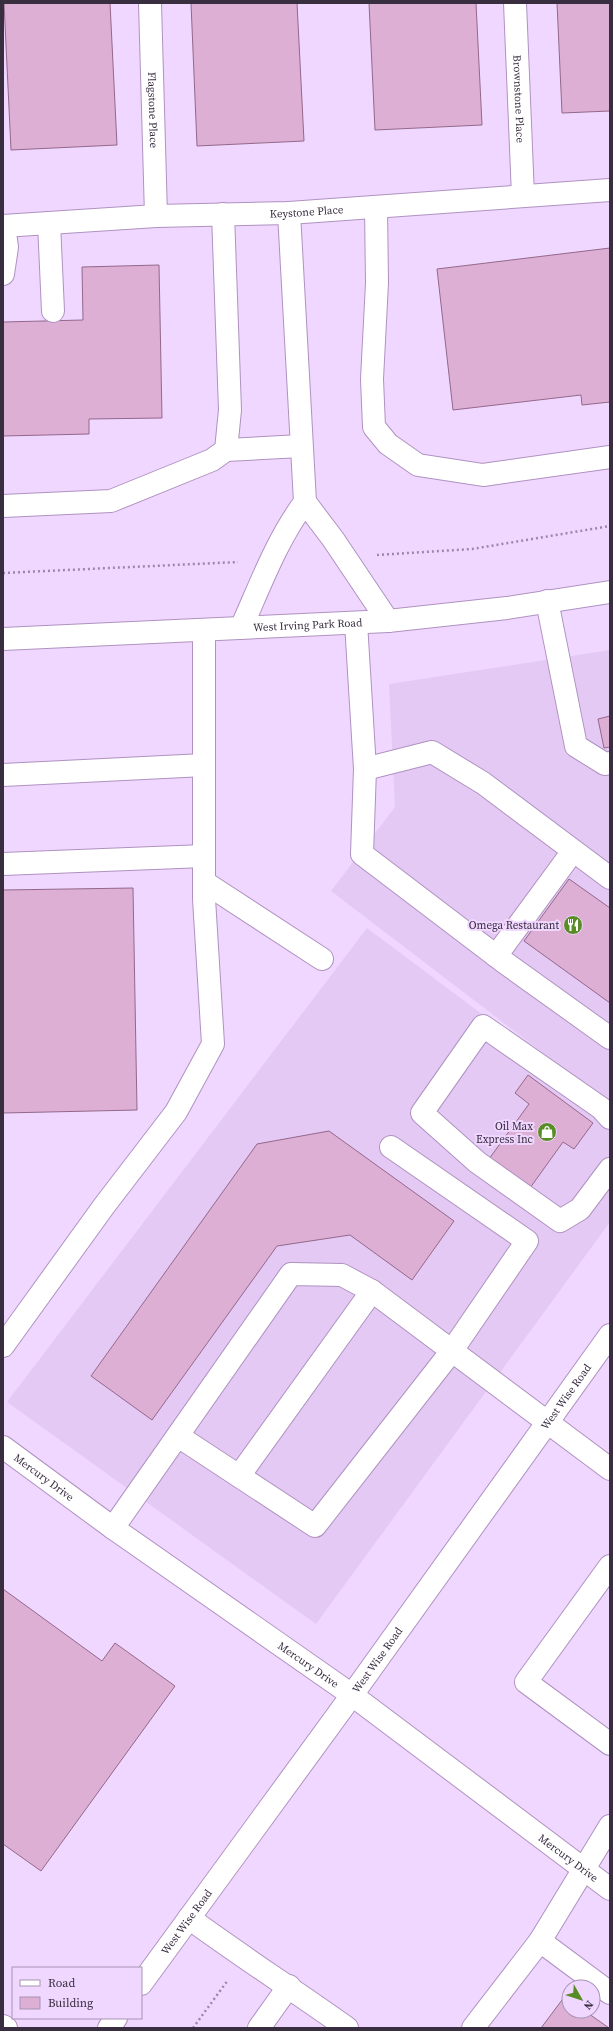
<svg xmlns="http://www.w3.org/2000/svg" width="613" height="2031" font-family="'Source Serif 4',serif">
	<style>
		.built { fill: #e4c9f4 }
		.building { fill: #ddafd4; stroke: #93688b }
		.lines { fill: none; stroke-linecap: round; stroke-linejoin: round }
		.minor-casing { stroke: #af92c0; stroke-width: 24 }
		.major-casing { stroke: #af92c0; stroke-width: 24 }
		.path { stroke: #9b88a7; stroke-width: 2.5; stroke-dasharray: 2 3; stroke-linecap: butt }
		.minor { stroke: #fff; stroke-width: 22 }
		.major { stroke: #fff; stroke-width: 22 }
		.labels { text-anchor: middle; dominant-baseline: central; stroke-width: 4; stroke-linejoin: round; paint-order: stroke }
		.street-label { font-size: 11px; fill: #392d40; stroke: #f0d7ff }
		.poi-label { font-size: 11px; fill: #392d40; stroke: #f0d7ff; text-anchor: end }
	</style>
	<rect width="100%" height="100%" fill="#f0d7ff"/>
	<!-- built -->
	<path class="built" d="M610,650v454l-279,-213 64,-84 -6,-123z
		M367,928l243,182v112l-294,402 -309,-222z"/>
	<!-- building -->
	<path class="building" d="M4,3h106l7,142 -106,5z
		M191,3h106l7,138 -107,5z
		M369,3h107l6,122 -107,5z
		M557,3h53v108l-48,2z
		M610,248v154l-28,3 -1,-10 -128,15 -16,-141z
		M159,265l3,153 -73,1v15l-86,2v-114l80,-2 -1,-53z
		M610,716v31l-6,1 -6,-29z
		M569,879l41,29v95l-86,-62z
		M133,888l4,222 -134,3v-223z
		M528,1075l65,48 -19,26 -11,-7 -33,46 -41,-29 40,-55 -14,-11z
		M329,1131l125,90 -42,59 -62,-45 -73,11 -125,174 -61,-44 166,-232z
		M3,1589l99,72 13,-18 60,43 -134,185 -38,-27z
		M565,1996l4,3v12h16l24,17h-68z"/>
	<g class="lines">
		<defs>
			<g id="minor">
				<path id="s1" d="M150,3l6,213"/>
				<path id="s2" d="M515,3l8,193"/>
				<path d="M376,207l1,76 -5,96 2,48 14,17 30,21 65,10 127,-18"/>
				<path d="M289,213l16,289 28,37 55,82"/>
				<path d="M49,223l4,88"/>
				<path id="s3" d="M3,226l153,-10 133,-3 321,-23"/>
				<path d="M3,274l4,-27 -3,-21"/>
				<path d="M226,450l75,-4"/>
				<path d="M3,506l108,-5 101,-41 14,-10 4,-40 -7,-196"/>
				<path d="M547,601l29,145 29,18 5,-1"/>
				<path d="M356,623l9,146 -3,85 142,108 106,76"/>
				<path d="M241,628c19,-42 36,-89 64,-126"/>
				<path d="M365,769l67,-17 51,31 127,95"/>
				<path d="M3,775l201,-10"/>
				<path d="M3,864l201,-8"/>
				<path d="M204,882l118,77"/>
				<path d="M496,956l77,-105"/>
				<path d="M610,1118l-9,-10 -118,-82 -61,87 55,49 83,59 20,-12 30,-40"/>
				<path d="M3,1346l101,-140 72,-94 37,-68 -9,-145v-269"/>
				<path d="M178,1436l137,90 136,-174 76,-111 -136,-94"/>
				<path id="s4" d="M3,1447l110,81 239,167 258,194"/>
				<path d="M239,1476l133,-185"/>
				<path d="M113,1528l178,-254 51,1 30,16 238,178"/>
				<path d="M610,1566l-84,116 84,62"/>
				<path d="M610,1826l-70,115 70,52"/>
				<path d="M189,1918c52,38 106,73 158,110"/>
				<path id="s5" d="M141,1984l211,-289 258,-360"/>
				<path d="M3,2026l3,2"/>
				<path d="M109,2028l7,-10"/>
				<path d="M259,2028l30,-42"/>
				<path d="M473,2028l67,-87"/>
			</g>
			<g id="major">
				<path id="s6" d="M3,639l385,-18 119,-13 103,-16"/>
			</g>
		</defs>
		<!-- minor casing -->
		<use href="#minor" class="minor-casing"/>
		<!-- major casing -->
		<use href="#major" class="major-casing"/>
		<!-- path -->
		<path class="path" d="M377,555l95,-6 138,-23
			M3,573l235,-11
			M193,2028l35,-48"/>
		<!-- minor -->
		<use href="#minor" class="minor"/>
		<!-- major -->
		<use href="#major" class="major"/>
	</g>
	<!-- icons -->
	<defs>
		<symbol id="restaurant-disc" viewBox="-11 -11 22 22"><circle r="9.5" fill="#588d25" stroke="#f0d7ff"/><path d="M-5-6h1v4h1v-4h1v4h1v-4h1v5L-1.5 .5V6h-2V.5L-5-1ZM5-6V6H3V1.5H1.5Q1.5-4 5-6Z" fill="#fff"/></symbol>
		<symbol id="shop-disc" viewBox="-11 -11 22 22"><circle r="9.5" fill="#588d25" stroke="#f0d7ff"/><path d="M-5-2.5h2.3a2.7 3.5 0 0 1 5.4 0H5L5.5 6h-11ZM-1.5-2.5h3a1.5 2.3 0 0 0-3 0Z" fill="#fff"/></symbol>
	</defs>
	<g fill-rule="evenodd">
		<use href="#restaurant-disc" x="562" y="914" width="22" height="22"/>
		<use href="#shop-disc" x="536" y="1121" width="22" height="22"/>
	</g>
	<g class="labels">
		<!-- street labels -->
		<g class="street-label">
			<text stroke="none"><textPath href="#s2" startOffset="96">Brownstone Place</textPath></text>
			<text stroke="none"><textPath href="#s1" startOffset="107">Flagstone Place</textPath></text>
			<text stroke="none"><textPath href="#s3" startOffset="304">Keystone Place</textPath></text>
			<text stroke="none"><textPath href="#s6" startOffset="305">West Irving Park Road</textPath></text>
			<text stroke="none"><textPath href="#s5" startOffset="725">West Wise Road</textPath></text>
			<text stroke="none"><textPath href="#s4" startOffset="51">Mercury Drive</textPath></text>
			<text stroke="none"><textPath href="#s5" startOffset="401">West Wise Road</textPath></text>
			<text stroke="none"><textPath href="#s4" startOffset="375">Mercury Drive</textPath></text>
			<text stroke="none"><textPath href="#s4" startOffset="699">Mercury Drive</textPath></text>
			<text stroke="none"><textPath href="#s5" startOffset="77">West Wise Road</textPath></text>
		</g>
		<!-- poi labels -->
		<g class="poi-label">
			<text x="559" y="925">Omega Restaurant</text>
			<text x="533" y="1126">Oil Max<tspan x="533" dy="13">Express Inc</tspan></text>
		</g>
	</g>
	<!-- border -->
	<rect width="613" height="2031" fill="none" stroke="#392d40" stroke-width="8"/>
	<!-- legend -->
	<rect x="12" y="1967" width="130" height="52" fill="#f0d7ff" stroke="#a793b3"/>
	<rect x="20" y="1980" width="20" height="6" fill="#ffffff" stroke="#a793b3"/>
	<text x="48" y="1987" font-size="12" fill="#392d40">Road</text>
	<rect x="20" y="1997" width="20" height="12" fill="#ddafd4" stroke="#a793b3"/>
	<text x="48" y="2007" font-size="12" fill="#392d40">Building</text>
	<!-- north arrow -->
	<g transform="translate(581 1999) rotate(129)"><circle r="19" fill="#f0d7ff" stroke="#a793b3"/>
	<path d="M0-3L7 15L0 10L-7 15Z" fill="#588d25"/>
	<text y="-6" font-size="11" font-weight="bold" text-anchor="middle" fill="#392d40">N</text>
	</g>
</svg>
